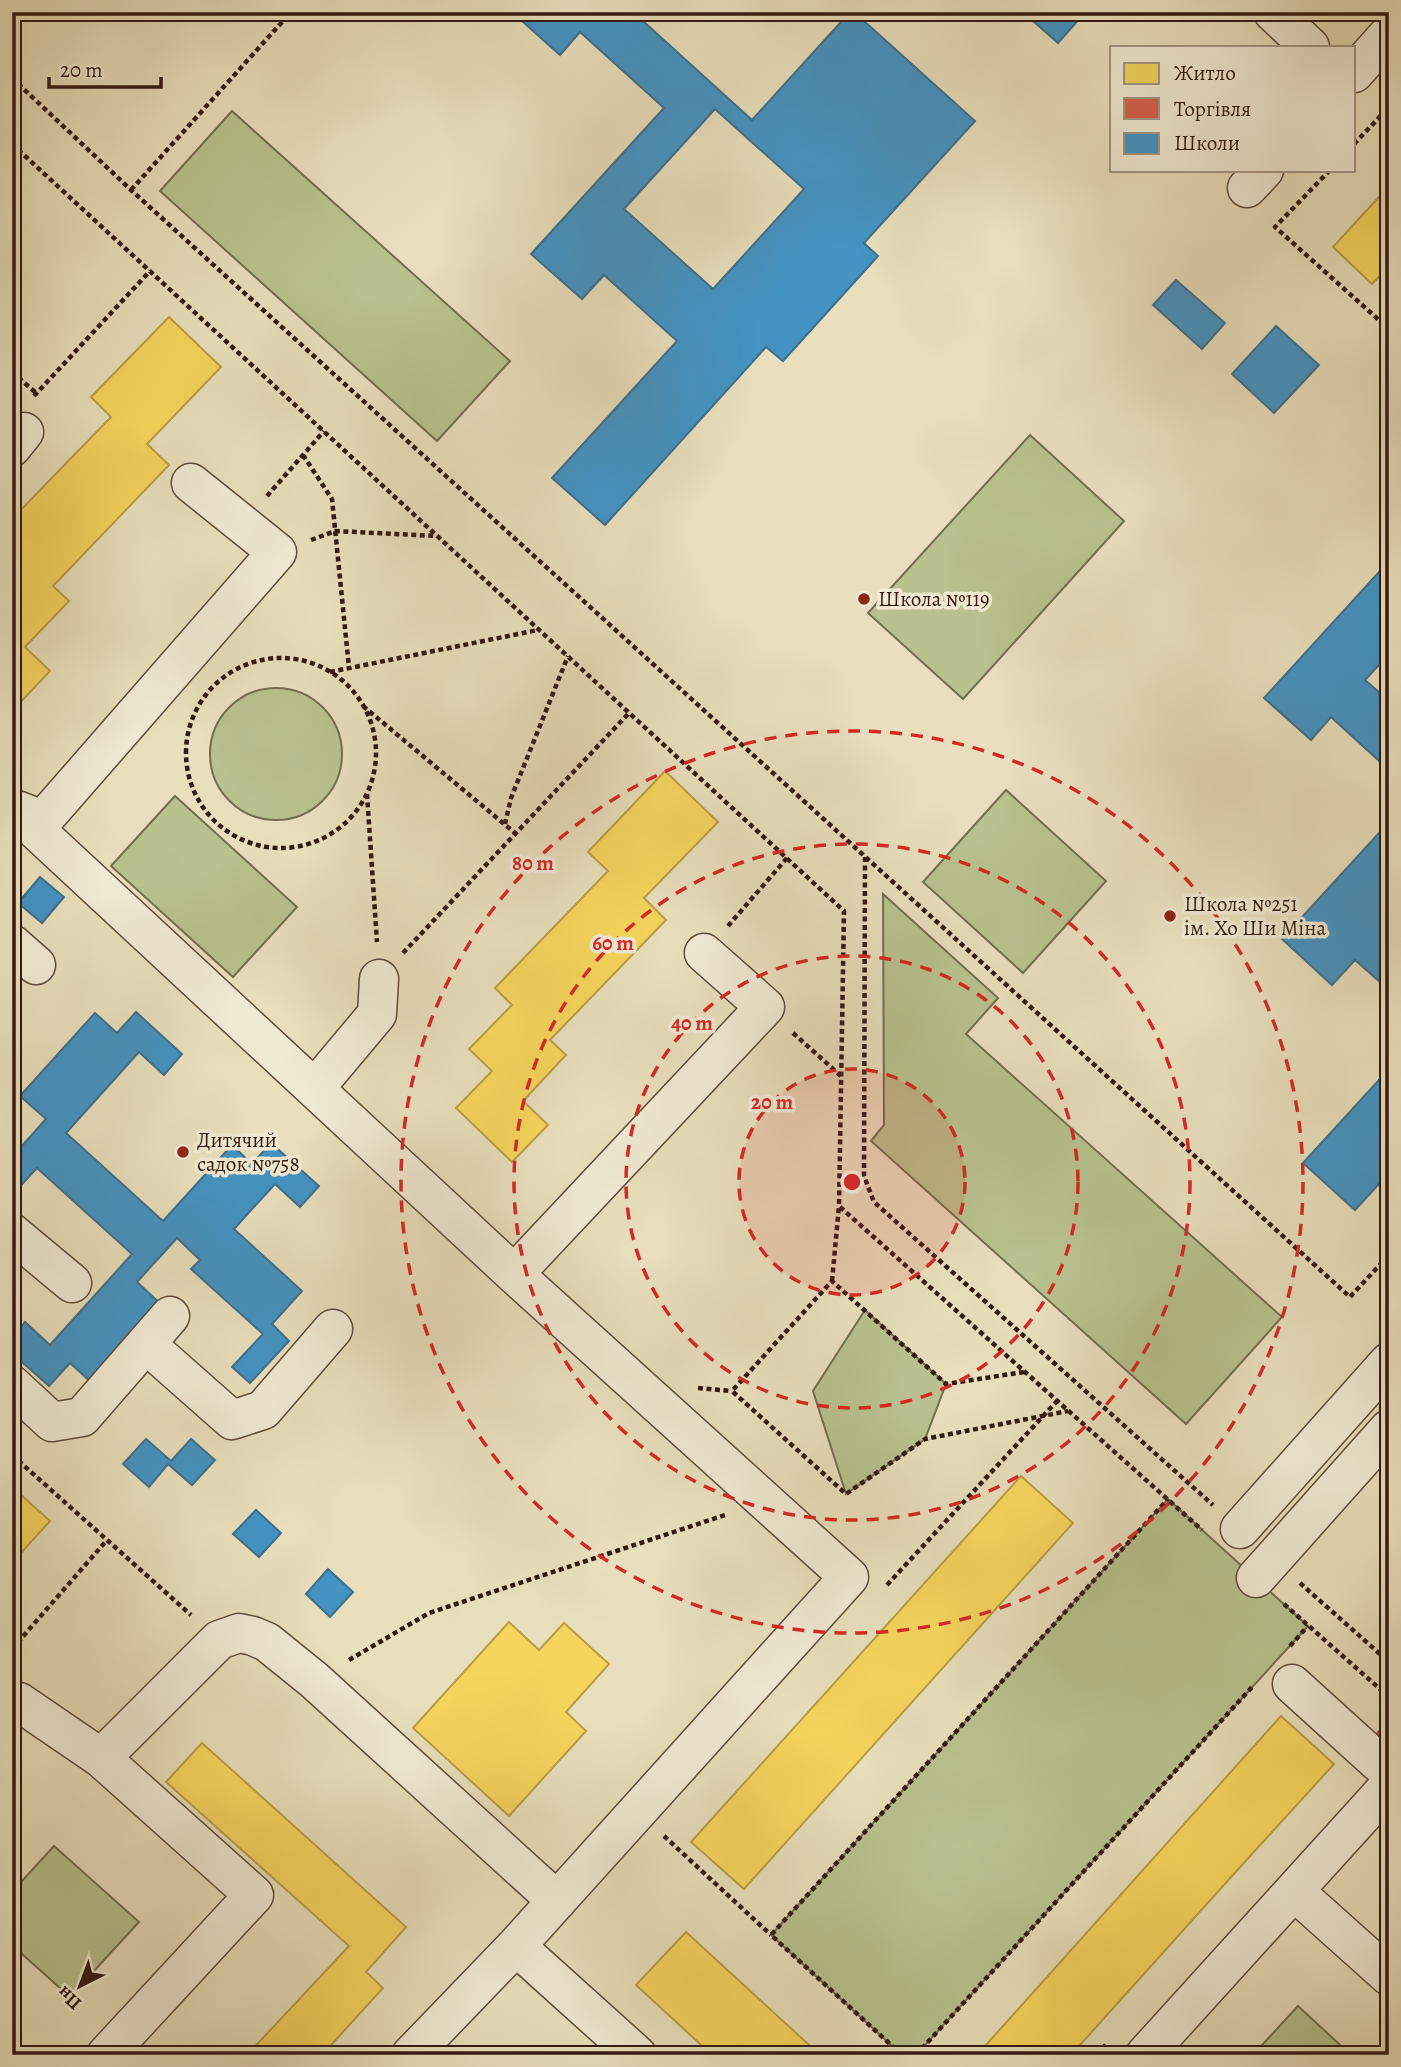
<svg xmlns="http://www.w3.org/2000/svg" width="1401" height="2067" font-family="Alegreya,serif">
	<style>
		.green { fill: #b8c18f; stroke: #746e50; stroke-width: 2 }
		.homes { fill: #f6d55c; stroke: #bb9d45; stroke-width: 2 }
		.shops { fill: #d6604d; stroke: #a44b3b; stroke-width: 2 }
		.schools { fill: #4393c3; stroke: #3e6f8d; stroke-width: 2; fill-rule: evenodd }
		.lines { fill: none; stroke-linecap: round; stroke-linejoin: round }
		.minor-casing { stroke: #5f4b3b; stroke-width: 41 }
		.path { stroke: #311a10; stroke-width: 4.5; stroke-dasharray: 5 3.5; stroke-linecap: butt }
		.minor { stroke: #f1ead3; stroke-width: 38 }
		.ring { fill: none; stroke: #d62828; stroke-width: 3.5; stroke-dasharray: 12 9 }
		.poi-dot { fill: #8f2418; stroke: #f1ead3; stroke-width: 2.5 }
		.labels { text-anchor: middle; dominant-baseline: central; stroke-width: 7; stroke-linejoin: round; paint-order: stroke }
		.poi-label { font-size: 21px; fill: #311a10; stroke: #f1ead3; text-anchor: start }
		.centre { fill: #d62828; stroke: #f1ead3; stroke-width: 3.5 }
		.ring-label { font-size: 21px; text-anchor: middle; font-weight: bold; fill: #d62828; stroke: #f1ead3; stroke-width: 7; stroke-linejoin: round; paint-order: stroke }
	</style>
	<rect width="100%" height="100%" fill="#e9dfbc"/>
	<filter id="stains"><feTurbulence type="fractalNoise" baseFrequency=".00286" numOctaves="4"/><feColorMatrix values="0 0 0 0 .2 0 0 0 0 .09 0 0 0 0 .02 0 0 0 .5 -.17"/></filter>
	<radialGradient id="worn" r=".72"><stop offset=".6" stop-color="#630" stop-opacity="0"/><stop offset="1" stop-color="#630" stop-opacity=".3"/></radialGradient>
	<!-- green -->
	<path class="green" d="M232,111l278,250 -73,80 -277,-250z
		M1030,435l94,86 -161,178 -95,-86z
		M210 754a66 66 0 1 1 132 0a66 66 0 1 1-132 0Z
		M1006,790l100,91 -83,92 -100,-91z
		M175,796l122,111 -64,70 -122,-111z
		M883,894l115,104 -32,36 316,283 -96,107 -315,-283 13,-16z
		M865,1310l81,74 -21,55 -79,55 -33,-103z
		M1168,1499l140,127 -392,429h-14l-131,-120z
		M54,1846l85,76 -69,75 -58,-52v-53z
		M1298,2006l53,49h-98z"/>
	<!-- homes -->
	<path class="homes" d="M1389,186v80l-17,18 -39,-37z
		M169,317l52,50 -74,77 22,21 -116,121 16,15 -44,46 25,24 -35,37 -3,-3v-153l2,-2 -2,-2v-29l99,-102 -20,-20z
		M665,771l53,51 -74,76 22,22 -116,120 16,15 -43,46 25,24 -36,37 -56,-54 36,-37 -23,-22 43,-44 -17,-17 113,-117 -20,-19z
		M1021,1476l52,47 -329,366 -53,-47z
		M12,1487l38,34 -38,42z
		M509,1622l30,28 25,-27 45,41 -43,48 20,19 -77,85 -96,-88z
		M1281,1716l53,48 -102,112 -161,179h-94z
		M202,1743l204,184 -40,45 17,16 -61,67h-75l102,-109 -183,-164z
		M686,1932l134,123h-108l-76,-70z"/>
	<!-- shops -->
	<path class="shops" d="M1389,1720v37l-18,-17z"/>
	<!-- schools -->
	<path class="schools" d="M633,12l119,108 98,-108h4l121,109 -111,122 14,13 -95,105 -17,-14 -161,178 -53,-47 125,-137 -73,-66 -22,24 -51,-45 133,-146 -84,-76 -20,23 -47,-42zM715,109l89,80 -91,100 -89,-80z
		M1027,12h47l6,6 -22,25 -33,-29z
		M1176,280l49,43 -23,26 -49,-44z
		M1276,326l43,39 -45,48 -42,-39z
		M1389,561v93l-24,26 24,21v69l-58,-53 -20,23 -47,-42z
		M1389,822v168l-34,-30 -23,25 -50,-46z
		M40,877l24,20 -22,26 -24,-20z
		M136,1012l46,42 -18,21 -25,-23 -73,81 97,88 69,-76 20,19 19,-21 48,43 -19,21 -25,-23 -41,45 68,62 -30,33 17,17 -39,42 -18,-16 31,-33 -72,-65 9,-9 -23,-22 -40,44 25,23 -70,78 -22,-20 -21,23 -37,-33v-16l13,-15 25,23 82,-91 -95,-86 -25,27v-38l34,-38 -26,-23 75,-83 22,20z
		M1389,1069v104l-34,37 -52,-47z
		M146,1439l25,22 20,-22 24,21 -23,25 -24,-21 -19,23 -26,-23z
		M256,1510l25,23 -22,24 -26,-23z
		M328,1569l25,23 -23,25 -24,-23z"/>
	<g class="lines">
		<defs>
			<path id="minor" d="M1273,12l37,35
				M1354,73l35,-39
				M1247,188l17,-18
				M12,447l12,-15
				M12,808l502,466 335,303 -333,369 -105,109
				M12,811l2,-2 29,11 234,-268 -86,-69
				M12,944l24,21
				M315,1088l62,-74 2,-35
				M12,1233l60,50
				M514,1274l251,-267 -61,-54
				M146,1344l86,76 31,-10 70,-81
				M12,1385l40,37 30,-5 88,-101
				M1240,1529l149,-167
				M1256,1578l133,-149
				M1292,1684l97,88
				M12,1704l7,-2 82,56 153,137 -148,160
				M101,1758l118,-118 20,-7 14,3 14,6 47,38 243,221
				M1294,1891l95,85
				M516,1946l121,109
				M1145,2055l244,-269"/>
		</defs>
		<!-- minor casing -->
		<use href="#minor" class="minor-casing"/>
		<!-- path -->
		<path class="path" d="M12,78l119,112 1219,1107 39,-42
			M12,144l832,767 -5,295 363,324
			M1354,144l35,-37
			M1330,170l-55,57 114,102
			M131,190l160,-178
			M12,372l23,20
			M34,396l116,-125
			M303,455l29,44 17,169
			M267,496l57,-65
			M311,540l24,-9 102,5
			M186 753a95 95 0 1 1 190 0a95 95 0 1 1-190 0Z
			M330,672l208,-42
			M363,706l152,127
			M367,794l10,148
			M505,824l6,-26 57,-142
			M865,857l-1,319 10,26 339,303
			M728,926l59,-68
			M403,953l226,-240
			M793,1033l48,43
			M832,1281l7,-75
			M1024,1372l-78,12 -114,-103 -100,110 114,103 79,-55 143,-28
			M698,1388l34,3
			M12,1455l179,160
			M1300,1583l89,79
			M887,1585l170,-184
			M1284,1604l105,93
			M1290,1646l18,-20
			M12,1649l95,-109
			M349,1660l80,-47 296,-98
			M664,1836l107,99
			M902,2055l-131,-120 397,-436
			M916,2055l337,-369
			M1097,2055l11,-13"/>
		<!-- minor -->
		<use href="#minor" class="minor"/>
	</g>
	<!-- distance rings -->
	<circle cx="852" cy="1182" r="113" fill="#d62828" fill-opacity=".12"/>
	<g class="ring">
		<circle cx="852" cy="1182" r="113"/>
		<circle cx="852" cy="1182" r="226"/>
		<circle cx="852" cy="1182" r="338"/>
		<circle cx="852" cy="1182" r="451"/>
	</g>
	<!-- markers -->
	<g class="poi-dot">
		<circle cx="864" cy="599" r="7"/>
		<circle cx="1170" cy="916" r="7"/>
		<circle cx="183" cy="1152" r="7"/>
	</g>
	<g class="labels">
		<!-- poi labels -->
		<g class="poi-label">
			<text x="878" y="599">Школа №119</text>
			<text x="1184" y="904">Школа №251<tspan x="1184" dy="24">ім. Хо Ши Міна</tspan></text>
			<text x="197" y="1140">Дитячий<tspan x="197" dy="24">садок №758</tspan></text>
		</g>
	</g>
	<circle cx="852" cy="1182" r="10" class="centre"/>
	<g class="ring-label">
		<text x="533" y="870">80 m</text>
		<text x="613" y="950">60 m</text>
		<text x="692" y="1030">40 m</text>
		<text x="772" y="1109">20 m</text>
	</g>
	<!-- margin -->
	<rect width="1401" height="2067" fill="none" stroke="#e9dfbc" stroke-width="42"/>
	<rect x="14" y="14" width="1373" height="2039" fill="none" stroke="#311a10" stroke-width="3.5"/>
	<rect x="21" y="21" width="1359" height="2025" fill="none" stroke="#311a10" stroke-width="2"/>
	<!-- legend -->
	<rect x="1110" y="46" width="245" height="126" fill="#f1ead3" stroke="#a49785" stroke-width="2"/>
	<rect x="1124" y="63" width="35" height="21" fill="#f6d55c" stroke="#a49785" stroke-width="2"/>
	<text x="1174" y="80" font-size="21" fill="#311a10">Житло</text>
	<rect x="1124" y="98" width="35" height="21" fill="#d6604d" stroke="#a49785" stroke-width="2"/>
	<text x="1174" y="116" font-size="21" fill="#311a10">Торгівля</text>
	<rect x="1124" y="133" width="35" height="21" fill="#4393c3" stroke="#a49785" stroke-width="2"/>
	<text x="1174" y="150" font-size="21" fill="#311a10">Школи</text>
	<!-- north arrow -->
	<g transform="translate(80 1986) rotate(222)" stroke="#f1ead3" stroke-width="5" paint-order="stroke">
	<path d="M0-5L12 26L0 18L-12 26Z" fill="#311a10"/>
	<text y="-10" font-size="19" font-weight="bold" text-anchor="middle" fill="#311a10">Пн</text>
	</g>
	<!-- scale -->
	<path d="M49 77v10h112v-10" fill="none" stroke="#311a10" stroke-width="3.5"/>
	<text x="60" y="77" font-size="21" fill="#311a10" stroke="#f1ead3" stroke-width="5" paint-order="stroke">20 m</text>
	<rect width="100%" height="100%" filter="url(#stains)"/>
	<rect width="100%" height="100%" fill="url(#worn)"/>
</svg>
